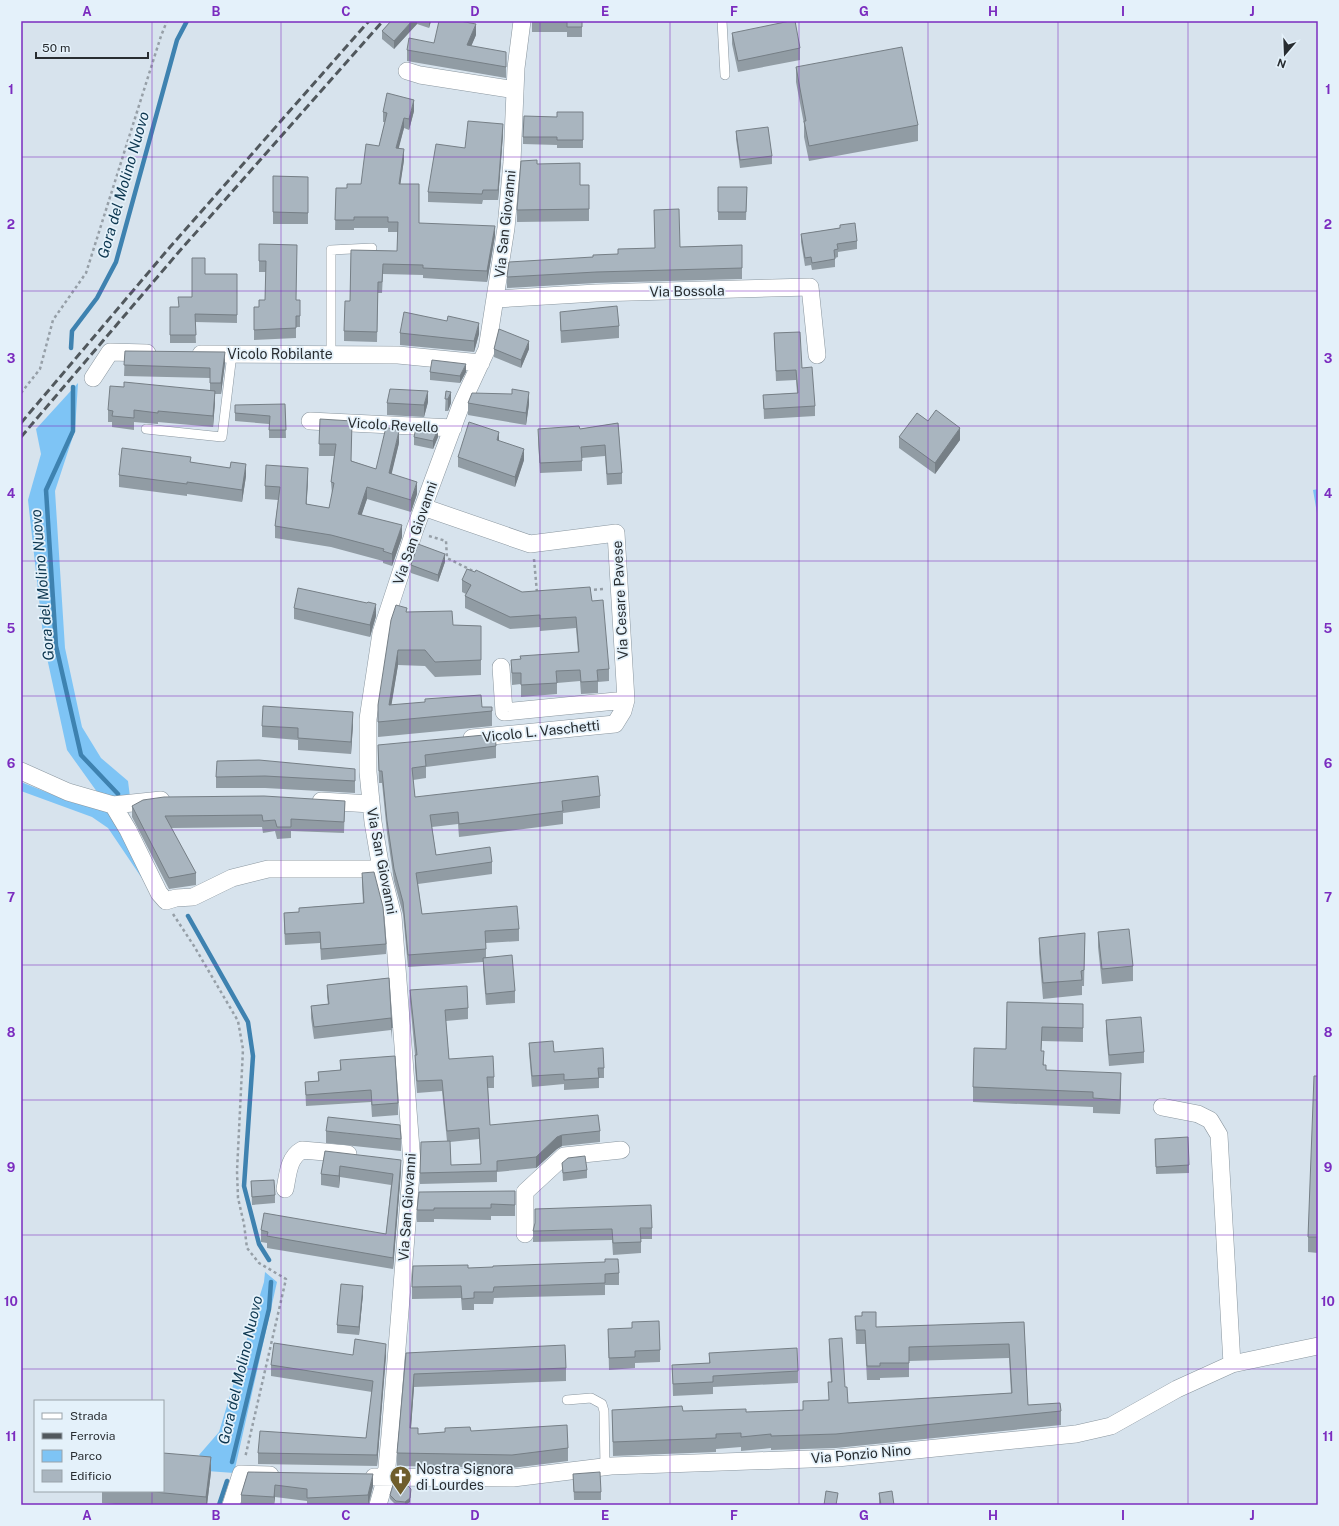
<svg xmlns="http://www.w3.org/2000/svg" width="1339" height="1526" font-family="'Public Sans',sans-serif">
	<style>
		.green { fill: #7ec4f5 }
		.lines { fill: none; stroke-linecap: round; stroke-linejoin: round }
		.stream { stroke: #3e82b0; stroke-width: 4.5 }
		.lane-casing { stroke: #8a969f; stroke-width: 10 }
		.street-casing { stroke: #8a969f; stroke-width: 18 }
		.path { stroke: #969fa7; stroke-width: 2.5; stroke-dasharray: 3 3; stroke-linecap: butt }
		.lane { stroke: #fff; stroke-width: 9 }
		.street { stroke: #fff; stroke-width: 17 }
		.rail { stroke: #51585d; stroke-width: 3; stroke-dasharray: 8 4; stroke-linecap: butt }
		.wall { fill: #919ca4; fill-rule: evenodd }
		.shaded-wall { fill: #767f86 }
		.building { fill: #a9b5bf; stroke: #767f86 }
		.grid { fill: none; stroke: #7b2cbf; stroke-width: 1; stroke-opacity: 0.55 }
		.labels { text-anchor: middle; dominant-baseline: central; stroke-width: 3.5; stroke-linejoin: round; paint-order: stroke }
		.street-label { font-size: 14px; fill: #282d31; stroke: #e4f1fa }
		.poi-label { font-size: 14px; fill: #282d31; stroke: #e4f1fa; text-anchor: start }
		.water-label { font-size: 15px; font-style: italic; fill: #0c364f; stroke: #e4f1fa }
		.neatline { fill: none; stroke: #7b2cbf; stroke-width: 1.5 }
		.grid-label { font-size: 13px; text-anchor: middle; font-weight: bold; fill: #7b2cbf }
	</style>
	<rect width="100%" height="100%" fill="#d7e3ed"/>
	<!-- green -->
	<path class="green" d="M78,383l-3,47 -20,61 10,157 17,79 19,31 27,23 2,16 -30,-1 -33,-46 -23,-106 -16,-144 13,-46 -5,-25z
		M1318,489v30l-5,-29z
		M21,782l50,20 39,10 50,93 -52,-77 -16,-11 -71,-26z
		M265,1272l12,10 -43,191 -27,-2v-11l-8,-5 20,-23 45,-150z"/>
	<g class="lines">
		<!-- stream -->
		<path class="stream" d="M71,348l1,-17 25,-33 19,-36 61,-222 10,-19
			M73,387v44l-27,59 10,156 25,109 37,39
			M188,916l60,106 5,34 -9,130 15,58 10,16
			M232,1462l37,-153 2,-27
			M219,1505l8,-24"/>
		<defs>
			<path id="lane" d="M722,21l3,54
				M331,354v-104l41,-2
				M146,429l76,8 10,-83
				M567,1400l24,-2 11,6 2,7 1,56"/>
			<path id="street" d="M407,71l13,4 95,15
				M496,299l100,-6 214,-6 7,68
				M201,354l197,1 83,8
				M93,378l17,-26 37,1
				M310,421l143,7
				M423,507l107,37 86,-11 10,167 -122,12 -3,-45
				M472,738l143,-14 8,-13 3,-11
				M21,771l47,21 45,13 48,-5
				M321,801l50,3
				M113,805l15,25 31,63 7,8 10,-3 17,-1 39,-19 36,-9h113
				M1162,1107l36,7 12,6 9,15 13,229
				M285,1189c3,-14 3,-31 17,-39l46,4
				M525,1234v-42l39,-36 57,-6
				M374,1477l139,1 98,-12 226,-8 239,-24 35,-8 66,-37 55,-25 86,-18
				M231,1505l10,-31 29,1
				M378,1505l8,-28 4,-42 22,-273 -19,-246 -12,-47 -8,-47 -5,-50v-53l13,-86 34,-104 46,-124 26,-56 19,-121 6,-66 4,-94 6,-47"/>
		</defs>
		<!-- lane casing -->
		<use href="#lane" class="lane-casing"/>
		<!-- street casing -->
		<use href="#street" class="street-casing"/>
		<!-- path -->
		<path class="path" d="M21,393l19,-24 13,-49 33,-47 75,-237 6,-15
			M429,536l17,5 1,17 30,15
			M534,559l3,34
			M588,590l17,-1
			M173,914l21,32 44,75 5,28 -6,122 1,27 6,26 3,24 12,15 27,16 -41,179"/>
		<!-- lane -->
		<use href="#lane" class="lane"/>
		<!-- street -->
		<use href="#street" class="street"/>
		<!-- rail -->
		<path class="rail" d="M21,423l149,-176 199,-226
			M21,437l156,-183 206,-233"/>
	</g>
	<!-- wall -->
	<path class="wall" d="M391,21h40l-2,7 -12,-4 -23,25 -12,-10v-8z
		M532,21h50v16h-15v-5h-35z
		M732,33l68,15v12l-62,12 -6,-28z
		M476,35l-5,11 35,18v14l-99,-17v-11l27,-7z
		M796,67l122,58v16l-109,20 -5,-24v-13l-8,-42z
		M414,111l-5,19 -5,-2 -6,21 6,11 -4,24 19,39 76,13 -8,46 -64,-4v-3l-40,-1 -1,19h-4l-1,49 -33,-1v-10l6,-30 1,-51 46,1 1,-19h-10v-4h-34v2h-19l1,-42h11l14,-4 18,-38 6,-24h-2v-10z
		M583,112v36h-26v-3l-34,-1v-7l34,-20z
		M736,131l36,25v8l-32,4 -4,-29z
		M503,134l-5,66h-15l-1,4 -54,-2v-10l37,-44z
		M537,164l43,21h9v36l-72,1v-12z
		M273,176l35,1v47h-35z
		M718,187h29l-1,33h-28z
		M840,225l17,16v8l-19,3v5l-3,1v9l-23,3 -1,-5 -6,1 -4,-24v-8l39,-6z
		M259,244l37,56h4v27h-4v11l-42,2v-33h5l6,-7 1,-28h-7z
		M742,245v34l-146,4 -89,5v-11l86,-20 87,-10z
		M205,274h32v49l-42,-1 1,21h-26v-36h8l14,-10z
		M560,312l59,14v12l-58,5 -1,-20z
		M447,321l32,13 -5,18 -74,-7v-12z
		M774,333l28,35 13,38v10l-51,3 -1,-24 34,-2 -1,-13 -20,1z
		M494,349h35l-8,19 -27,-11z
		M125,351l100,12 -4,31h-6v8l-2,25 -55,-5v2l-24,-2v8l-22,-3v-5h-4v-12l16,-23 86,3v-12l-86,-2z
		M430,372h36l-6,11 -30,-3z
		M446,391l5,12 -3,8h-3z
		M428,402l-4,15 -37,-2v-12z
		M468,403l61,1 -3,21 -58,-10z
		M285,404l1,34h-17v-14l-34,-3v-8z
		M320,419l32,42 24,8 23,-26 -8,31 26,20 -6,18 -44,-13 -6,16 41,22 -10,29 -9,-3v-2l-52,-14 -56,-9v-12l3,-26 -13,-1v-13l43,-6 -2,24 23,4 3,-14 -1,-12 3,-26h-15z
		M928,421l32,19 -25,34 -36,-26v-11z
		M618,423l4,50v11l-15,1 -2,-29 -23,2v13l-42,2 -2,-33v-11h42z
		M414,437h24l-5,12 -19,-4z
		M499,441l25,19 -9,27 -57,-20v-10z
		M191,462l55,14 -4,26 -55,-8v2l-68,-9v-12z
		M445,562l-7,20 -27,-9v-8z
		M475,572l47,20 70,9 17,68v12l-11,1v11l-17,1 -1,-13 -23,2v11l-36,3v-13l-9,1 -1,-25 67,-8 -2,-24 -36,3v-4l-30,2 -45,-21v-12l1,-2 -4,-2v-12z
		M294,608l82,8 -6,21 -76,-18z
		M407,612l46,13 28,1v49l-46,2 -10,-11 -27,-1 -7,40 91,2 10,4v15l-114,11v-32z
		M353,724l-2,30 -53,-4v-10l-36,-3v-11z
		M378,745l118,1v12l-70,9v11l-13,2 2,17 185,-1v12l-37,5v11l-104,13 -1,-13 -26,3 4,28 56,7v12l-74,10 4,30 97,15v12l-33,2v14l29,34v12l-29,2 -3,-36v-7l-75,5 -5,-53 -9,-33 -7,-48 -5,-50h-3z
		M355,769v24l-90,-5h-49v-11z
		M345,801l-1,32 -53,-2v7l-14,1 -2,-8 -12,2 -1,-6 -91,1 25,45v12l-27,4 -37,-72v-11z
		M362,873l24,71v10l-65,6 -1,-17 -35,2 -1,-21v-11l15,-1v-4l64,-5 -1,-19z
		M1098,932l35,34v15l-31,3 -4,-37z
		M1085,933l-1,53h-2v9l-39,4 -4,-46v-15z
		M389,978l3,50v11l-1,-9 -77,9 -3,-21v-12l17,-2 -1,-7v-12z
		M410,990l58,18v11l-22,2 3,38 45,18v11h-6l2,37 110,6v11l-38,4 -5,3 -21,19 -39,4v10l-77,2v-11l27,-32 -5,-50 -25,2 -2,-26v-12l-5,-54zM479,1139l2,25 -30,1 -1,-23z
		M1007,1002l76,2v38l-41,-1 -1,10 3,14 2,5 75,17 -1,27 -27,-1v-6l-120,-5v-15l33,-38z
		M1106,1020l38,32v11l-35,3 -3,-34z
		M529,1043l75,25v10h-5v10l-35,2v-6l-32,3 -3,-34z
		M340,1060l58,43v12l-26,2 -1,-15 -65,4 -1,-24 13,-1v-9l22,-2z
		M1318,1076v177l-10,-1v-15z
		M326,1131l75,8v12l-75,-8z
		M1155,1139l34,26v8l-33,1z
		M325,1151l76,20 -8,98 -126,-21v-5l-6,-1v-12l125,4 5,-49 -51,-8 -1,11 -18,-3v-11z
		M562,1163l25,7v8l-24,3z
		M251,1181l24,14v8l-23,2z
		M515,1191v25h-24v4l-57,-1v3h-17v-12z
		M652,1228v11h-11v14l-28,2 -1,-15 -79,2v-11z
		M468,1268l151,5v12h-14v10l-111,3 -1,6h-19v6h-12l-1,-12 -49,1v-12z
		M363,1294l-4,41 -22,-2v-8z
		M855,1316l21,11 148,-5 4,83 33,6v14l-225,23 -65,2v-2l-30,3v-4l-25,2v3l-103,4 -1,-46 134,2 57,-2 26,-10 -1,-18h3l-2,-29v-14l16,48 3,16 163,-10 -2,-35 -100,3v16l-29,1v2h-13l-2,-36h-9z
		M608,1329l52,21v12l-25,1v5l-26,2z
		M406,1353l160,15v13l-152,6 -3,41 7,6 53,-3 97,17v13l-56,7 -115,-2v-13z
		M709,1353l89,18v12l-85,4v7l-40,2 -1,-31 37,-2z
		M353,1355h33l-9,111 -119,-2v-11l108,-15 6,-46 -101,-16v-11z
		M211,1472l-4,33h-79l-26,-2v-12h61z
		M248,1472l125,14 -4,19h-62v-4l-32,-4 -1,8h-33v-10z
		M573,1474l28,18v8h-27z
		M879,1493l15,12h-15z
		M390,1495l20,7 -4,3h-10l-6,-6z"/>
	<!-- shaded-wall -->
	<path class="shaded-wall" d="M412,21h5v3l-23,25v-8z
		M429,21h2l-2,7z
		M476,24v11l-9,21v-11z
		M414,100v11l-5,19v-11z
		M404,118v10l-8,31v-11z
		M503,124v10l-5,66v-10z
		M404,149v11l-5,34v-10z
		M495,226v10l-8,46v-11z
		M479,323v11l-5,18v-11z
		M529,341v8l-8,19v-8z
		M225,352v11l-4,31v-11z
		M466,364v8l-6,11v-7z
		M215,391v11l-2,25v-11z
		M428,391v11l-4,15v-12z
		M451,392v11l-3,8v-12z
		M529,392v12l-3,21v-12z
		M960,428v12l-25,34v-11z
		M438,429v8l-5,12v-8z
		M399,431v12l-10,42v-12z
		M499,432v11l-2,-3z
		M524,449v11l-9,27v-10z
		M246,464v12l-4,26v-12z
		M308,468v12l-2,36v-12z
		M417,482v12l-6,18v-12z
		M367,487v12l-9,27v-12z
		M402,525v12l-10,29v-12z
		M445,554v8l-7,20v-7z
		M376,604v12l-6,21v-12z
		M398,650v15l-9,55v-15z
		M353,712v12l-2,30v-12z
		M1121,1073v14l-1,27v-14z
		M562,1135v11l-5,3 -21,19v-11l21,-20z
		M401,1160v11l-8,98v-11z
		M340,1166v11l-1,11v-12z
		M363,1286v8l-4,41v-8z
		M386,1344v11l-9,111v-11z
		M414,1374v13l-4,54v-13z
		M211,1457v15l-4,33h-1v-8z
		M373,1474v12l-5,19v-10z
		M275,1485v12l-1,8v-8z
		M411,1489l-1,13 -5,3v-3z"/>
	<!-- building -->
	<path class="building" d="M391,21h21l-18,20 -12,-10z
		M439,21h21l16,3 -9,21 39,7v15l-99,-17 2,-12 25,5z
		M532,21h50v6h-15v-5h-35z
		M790,21h5l5,27 -62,13 -6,-28z
		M902,47l16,78 -109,21 -5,-25h2l-10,-54z
		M387,93l27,7 -5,19 -5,-1 -8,30 8,1 -5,35h20v39l76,3 -8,45 -64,-3v-3l-40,-1 -1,18h-4l-1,50 -33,-1 1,-30h5l1,-51 46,1 1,-29h-10v-5h-34v3h-19l1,-32h11v-4h14l5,-40 13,2 8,-33 -4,-1z
		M557,112h26v28h-26v-3h-34l1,-21 33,1z
		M468,121l35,3 -5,66h-15l-1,4 -54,-2 8,-48 29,4z
		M768,127l4,29 -32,4 -4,-29z
		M537,160v4l43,-1v22h9v24l-72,1 4,-49z
		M273,176l35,1v36l-35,-1z
		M718,187h29l-1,25h-28z
		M679,209l1,38 62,-2v23l-146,4 -89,5 2,-15 84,-5v-2l25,-1v-5l37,-1 -1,-38z
		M855,223l2,18 -20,3 1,5 -4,1 1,9 -23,4 -1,-6 -6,1 -4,-24 39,-6v-3z
		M259,244l38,1 -1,55h4v16h-4v12l-42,2v-23h5v-7h6l1,-39h-7z
		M192,258h13v16h32v41l-42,-1 1,21h-26v-28h9l-1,-10h14z
		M617,306l2,20 -58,5 -1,-19z
		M404,312l43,9 1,-5 31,7 -5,18 -74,-8z
		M499,329l30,12 -8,19 -27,-11z
		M800,332l2,36 10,-1 3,39 -51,3 -1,-14 35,-2 -2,-23 -20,1 -2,-38z
		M125,351l100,1 -4,31h-11v-15l-86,-3z
		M432,360l34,4 -6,12 -30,-4z
		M124,382l91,9 -2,25 -55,-5v2l-24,-3v8l-22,-2 1,-5 -5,-1 2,-24 14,1z
		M390,389l38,2 -4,14 -37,-2z
		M512,389l17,3 -3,21 -58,-10 4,-10 40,1z
		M446,391l5,1 -3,7h-3z
		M285,404l1,26h-17l1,-14 -35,-3v-8z
		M936,410l24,18 -25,35 -36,-26 18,-24 11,8z
		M320,419l32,2 -1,40 25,8 10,-42 13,4 -10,42 28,9 -6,18 -44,-13 -9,27 44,11 -10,29 -9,-3 1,-2 -53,-14 -56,-9 5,-39 -15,-1 1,-21 42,3 -2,36 23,4 5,-25 -3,-1 5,-38h-17z
		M469,422l30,10 -2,8 27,9 -9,28 -57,-20z
		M618,423l4,50 -15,1 -2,-29 -24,2 1,14 -42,2 -2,-34 41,-3 1,3z
		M416,428l22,1 -5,12 -19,-4z
		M122,448l69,9 -1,5 40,6 1,-6 15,2 -4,26 -55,-8v2l-68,-9z
		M418,544l27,10 -7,21 -27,-10z
		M467,569l8,3 1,-2 46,22 68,-5 2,14 11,-1 6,69 -12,1 1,11 -17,1 -1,-12 -24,1 1,12 -36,2v-12h-9l-1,-13 10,-1 -1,-3 59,-4 -3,-35 -36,2v-4l-30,2 -45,-21 6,-11 -9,-5z
		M298,588l69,15 1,-1 8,2 -6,21 -76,-17z
		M396,605l11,3 -1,4 46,-1 1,14 28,1v34l-46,2 -10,-12h-27l-9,55 36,-3v-3l56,-4 1,12h10v4l-114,11v-17l13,-85z
		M263,706l90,6 -2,30 -53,-4v-10l-36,-2z
		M495,734l1,12 -71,9 1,11 -14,2 3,29 183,-21 2,20 -38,5 1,10 -104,13 -1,-12 -28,3 6,40 54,-8 2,15 -76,11 6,41 95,-8 2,23 -34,2 1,18 -78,6 -5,-53 -9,-33 -7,-48 -5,-50h-3l-1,-26z
		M259,760l96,9v12l-90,-5 -49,1 1,-16z
		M264,796l81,5 -1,21 -53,-3v8h-14l-2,-7 -12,1 -1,-6 -97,1 31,57 -27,5 -37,-72 11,-6 21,-3z
		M374,872l9,35 3,37 -65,5 -1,-17 -35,2 -1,-21 15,-1v-4l65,-5 -2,-30z
		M1129,929l4,37 -31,3 -4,-37z
		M1085,933l-1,37 -3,1 1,9 -39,3 -4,-45z
		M512,955l3,36 -29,3 -3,-36z
		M389,978l3,50 -1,-10 -77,9 -3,-21 18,-2 -2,-19z
		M467,986l1,22 -23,2 4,49 44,-3 1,21h-7l3,48 108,-10 2,16 -38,4 -5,2 -21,20 -39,4v10l-77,2 1,-31 29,-1 1,24 30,-1 -2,-36 -32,3 -5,-51 -25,1 -2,-26h2l-7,-65z
		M1007,1002l76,2v24l-41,-1 -1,24h3l-1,14h3v5l75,3 -1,27 -27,-2v-6l-120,-5 1,-39 32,1z
		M1141,1017l3,35 -35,3 -3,-35z
		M553,1041l1,11 49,-4 1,20h-6l1,10 -35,2v-6l-32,2 -3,-33z
		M395,1056l3,47 -26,2 -1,-15 -65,5 -1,-13 14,-1 -1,-9 23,-2 -1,-10z
		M1314,1076h4v161h-10z
		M328,1117l72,8 1,14 -75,-8z
		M1188,1137l1,28 -33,2 -1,-28z
		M325,1151l76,9 -8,98 -126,-22 1,-4 -7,-2 3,-17 122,21 7,-60 -53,-8 -1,10 -18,-2z
		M585,1156l2,14 -24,3 -1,-10 6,-5z
		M274,1180l1,15 -23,2 -1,-16z
		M515,1191v14l-24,-1v4h-57v2h-17l2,-18z
		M651,1205l1,23h-12l1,14 -28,1 -1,-14 -79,2 2,-8v-14z
		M605,1259h13l1,14 -14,1v9l-111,4 -1,5h-19v6l-12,1 -1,-13 -49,1 1,-21 55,-1v3l25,-1v-1l112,-4z
		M341,1284l22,2 -4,41 -22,-2z
		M862,1312h14v15l148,-5 4,83 32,-2 1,8 -225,23 -65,2v-2l-30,3v-4l-25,1v4l-103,4 -1,-32 70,-4 1,5 63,-2v3l57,-2v-9l26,-1 -1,-18h4l-3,-43 13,-1 3,49h2l1,16 164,-10 -3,-49 -100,3v16h-29v3h-13l-2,-36h-9l-1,-14h7z
		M659,1321l1,29 -25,1v6l-26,1 -1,-29 24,-1v-6z
		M355,1339l31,5 -9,111 -119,-2 2,-22 106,7 7,-57 -102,-16 3,-22 79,12z
		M565,1345l1,23 -152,6 -4,54h8v6l27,-2v-4l25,-1 1,4 96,-6 1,23 -56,7 -115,-2 9,-100z
		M797,1348l1,23 -85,5v6l-40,2 -1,-19 38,-2 -1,-10z
		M163,1453l48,4 -5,40 -62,-6h19z
		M248,1472l125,2 -5,21 -61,3v-9l-32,-4 -1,12 -33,-2z
		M600,1472l1,20h-27l-1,-18z
		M394,1482h10l7,7 -1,9 -5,4 -9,-1 -6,-6z
		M826,1491l12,2 -2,12h-12z
		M892,1491l2,14h-13l-2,-12z"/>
	<!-- grid -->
	<path class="grid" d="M152,21v1380M281,21v1484M410,21v1484M540,21v1484M670,21v1484M799,21v1484M928,21v1484M1058,21v1484M1188,21v1484M21,157h1297M21,291h1297M21,426h1297M21,561h1297M21,696h1297M21,830h1297M21,965h1297M21,1100h1297M21,1235h1297M21,1369h1297M152,1491v14"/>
	<!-- icons -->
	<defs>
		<symbol id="church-pin" viewBox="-11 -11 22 30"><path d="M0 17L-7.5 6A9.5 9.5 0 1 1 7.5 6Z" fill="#6f5e2c" stroke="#e4f1fa"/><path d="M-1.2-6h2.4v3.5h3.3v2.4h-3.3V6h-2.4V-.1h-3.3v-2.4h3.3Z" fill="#fff"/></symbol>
	</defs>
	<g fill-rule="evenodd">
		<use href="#church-pin" x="388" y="1464" width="25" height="34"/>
	</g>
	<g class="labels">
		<!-- street labels -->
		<g class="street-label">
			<text transform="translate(505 224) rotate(-84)">Via San Giovanni</text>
			<text transform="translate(687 291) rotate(-1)">Via Bossola</text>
			<text x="280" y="354">Vicolo Robilante</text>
			<text transform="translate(393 425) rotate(3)">Vicolo Revello</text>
			<text transform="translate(415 533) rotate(-71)">Via San Giovanni</text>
			<text transform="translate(620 600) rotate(-93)">Via Cesare Pavese</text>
			<text transform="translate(541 731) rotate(-6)">Vicolo L. Vaschetti</text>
			<text transform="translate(382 861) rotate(79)">Via San Giovanni</text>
			<text transform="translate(407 1207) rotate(-86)">Via San Giovanni</text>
			<text transform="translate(861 1454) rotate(-5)">Via Ponzio Nino</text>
		</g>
		<!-- poi labels -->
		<g class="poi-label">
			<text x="416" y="1469">Nostra Signora<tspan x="416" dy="16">di Lourdes</tspan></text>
		</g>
		<!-- water labels -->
		<g class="water-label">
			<text transform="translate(123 185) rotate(-74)">Gora del Molino Nuovo</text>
			<text transform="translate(42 585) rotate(-95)">Gora del Molino Nuovo</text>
			<text transform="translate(240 1370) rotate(-77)">Gora del Molino Nuovo</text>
		</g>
	</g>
	<!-- border -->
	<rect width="1339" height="1526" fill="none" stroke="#e4f1fa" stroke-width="44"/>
	<!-- legend -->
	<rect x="34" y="1400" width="130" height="92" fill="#e4f1fa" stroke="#99a3aa"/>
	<rect x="42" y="1413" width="20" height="6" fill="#ffffff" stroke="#99a3aa"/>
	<text x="70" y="1420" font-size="12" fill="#282d31">Strada</text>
	<rect x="42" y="1433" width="20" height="6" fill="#51585d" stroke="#99a3aa"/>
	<text x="70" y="1440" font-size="12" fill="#282d31">Ferrovia</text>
	<rect x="42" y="1450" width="20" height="12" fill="#7ec4f5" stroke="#99a3aa"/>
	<text x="70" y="1460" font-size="12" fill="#282d31">Parco</text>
	<rect x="42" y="1470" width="20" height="12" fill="#a9b5bf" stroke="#99a3aa"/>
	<text x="70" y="1480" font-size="12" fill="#282d31">Edificio</text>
	<!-- north arrow -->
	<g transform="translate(1285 54) rotate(199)" stroke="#e4f1fa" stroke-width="3" paint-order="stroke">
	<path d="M0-3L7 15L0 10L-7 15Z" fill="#282d31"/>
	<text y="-6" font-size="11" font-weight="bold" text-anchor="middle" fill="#282d31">N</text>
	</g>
	<!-- scale -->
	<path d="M36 52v6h112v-6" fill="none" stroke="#282d31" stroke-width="2"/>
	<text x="42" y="52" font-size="12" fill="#282d31" stroke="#e4f1fa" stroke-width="3" paint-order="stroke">50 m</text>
	<rect x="22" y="22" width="1295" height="1482" class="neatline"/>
	<g class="grid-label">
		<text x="87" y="16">A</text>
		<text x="216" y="16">B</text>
		<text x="346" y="16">C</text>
		<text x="475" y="16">D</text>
		<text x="605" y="16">E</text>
		<text x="734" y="16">F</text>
		<text x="864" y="16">G</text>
		<text x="993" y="16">H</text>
		<text x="1123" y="16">I</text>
		<text x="1252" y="16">J</text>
		<text x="11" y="94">1</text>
		<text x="1328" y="94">1</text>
		<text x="11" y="229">2</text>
		<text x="1328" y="229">2</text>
		<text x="11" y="363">3</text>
		<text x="1328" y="363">3</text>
		<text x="11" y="498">4</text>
		<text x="1328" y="498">4</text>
		<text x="11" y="633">5</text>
		<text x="1328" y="633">5</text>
		<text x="11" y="768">6</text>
		<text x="1328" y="768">6</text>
		<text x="11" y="902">7</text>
		<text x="1328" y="902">7</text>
		<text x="11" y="1037">8</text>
		<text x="1328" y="1037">8</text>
		<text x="11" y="1172">9</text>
		<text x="1328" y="1172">9</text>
		<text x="11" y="1306">10</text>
		<text x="1328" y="1306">10</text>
		<text x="11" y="1441">11</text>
		<text x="1328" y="1441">11</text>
		<text x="87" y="1520">A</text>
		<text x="216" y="1520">B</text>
		<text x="346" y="1520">C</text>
		<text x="475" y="1520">D</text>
		<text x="605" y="1520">E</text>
		<text x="734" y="1520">F</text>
		<text x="864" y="1520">G</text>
		<text x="993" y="1520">H</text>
		<text x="1123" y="1520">I</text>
		<text x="1252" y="1520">J</text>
	</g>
</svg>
